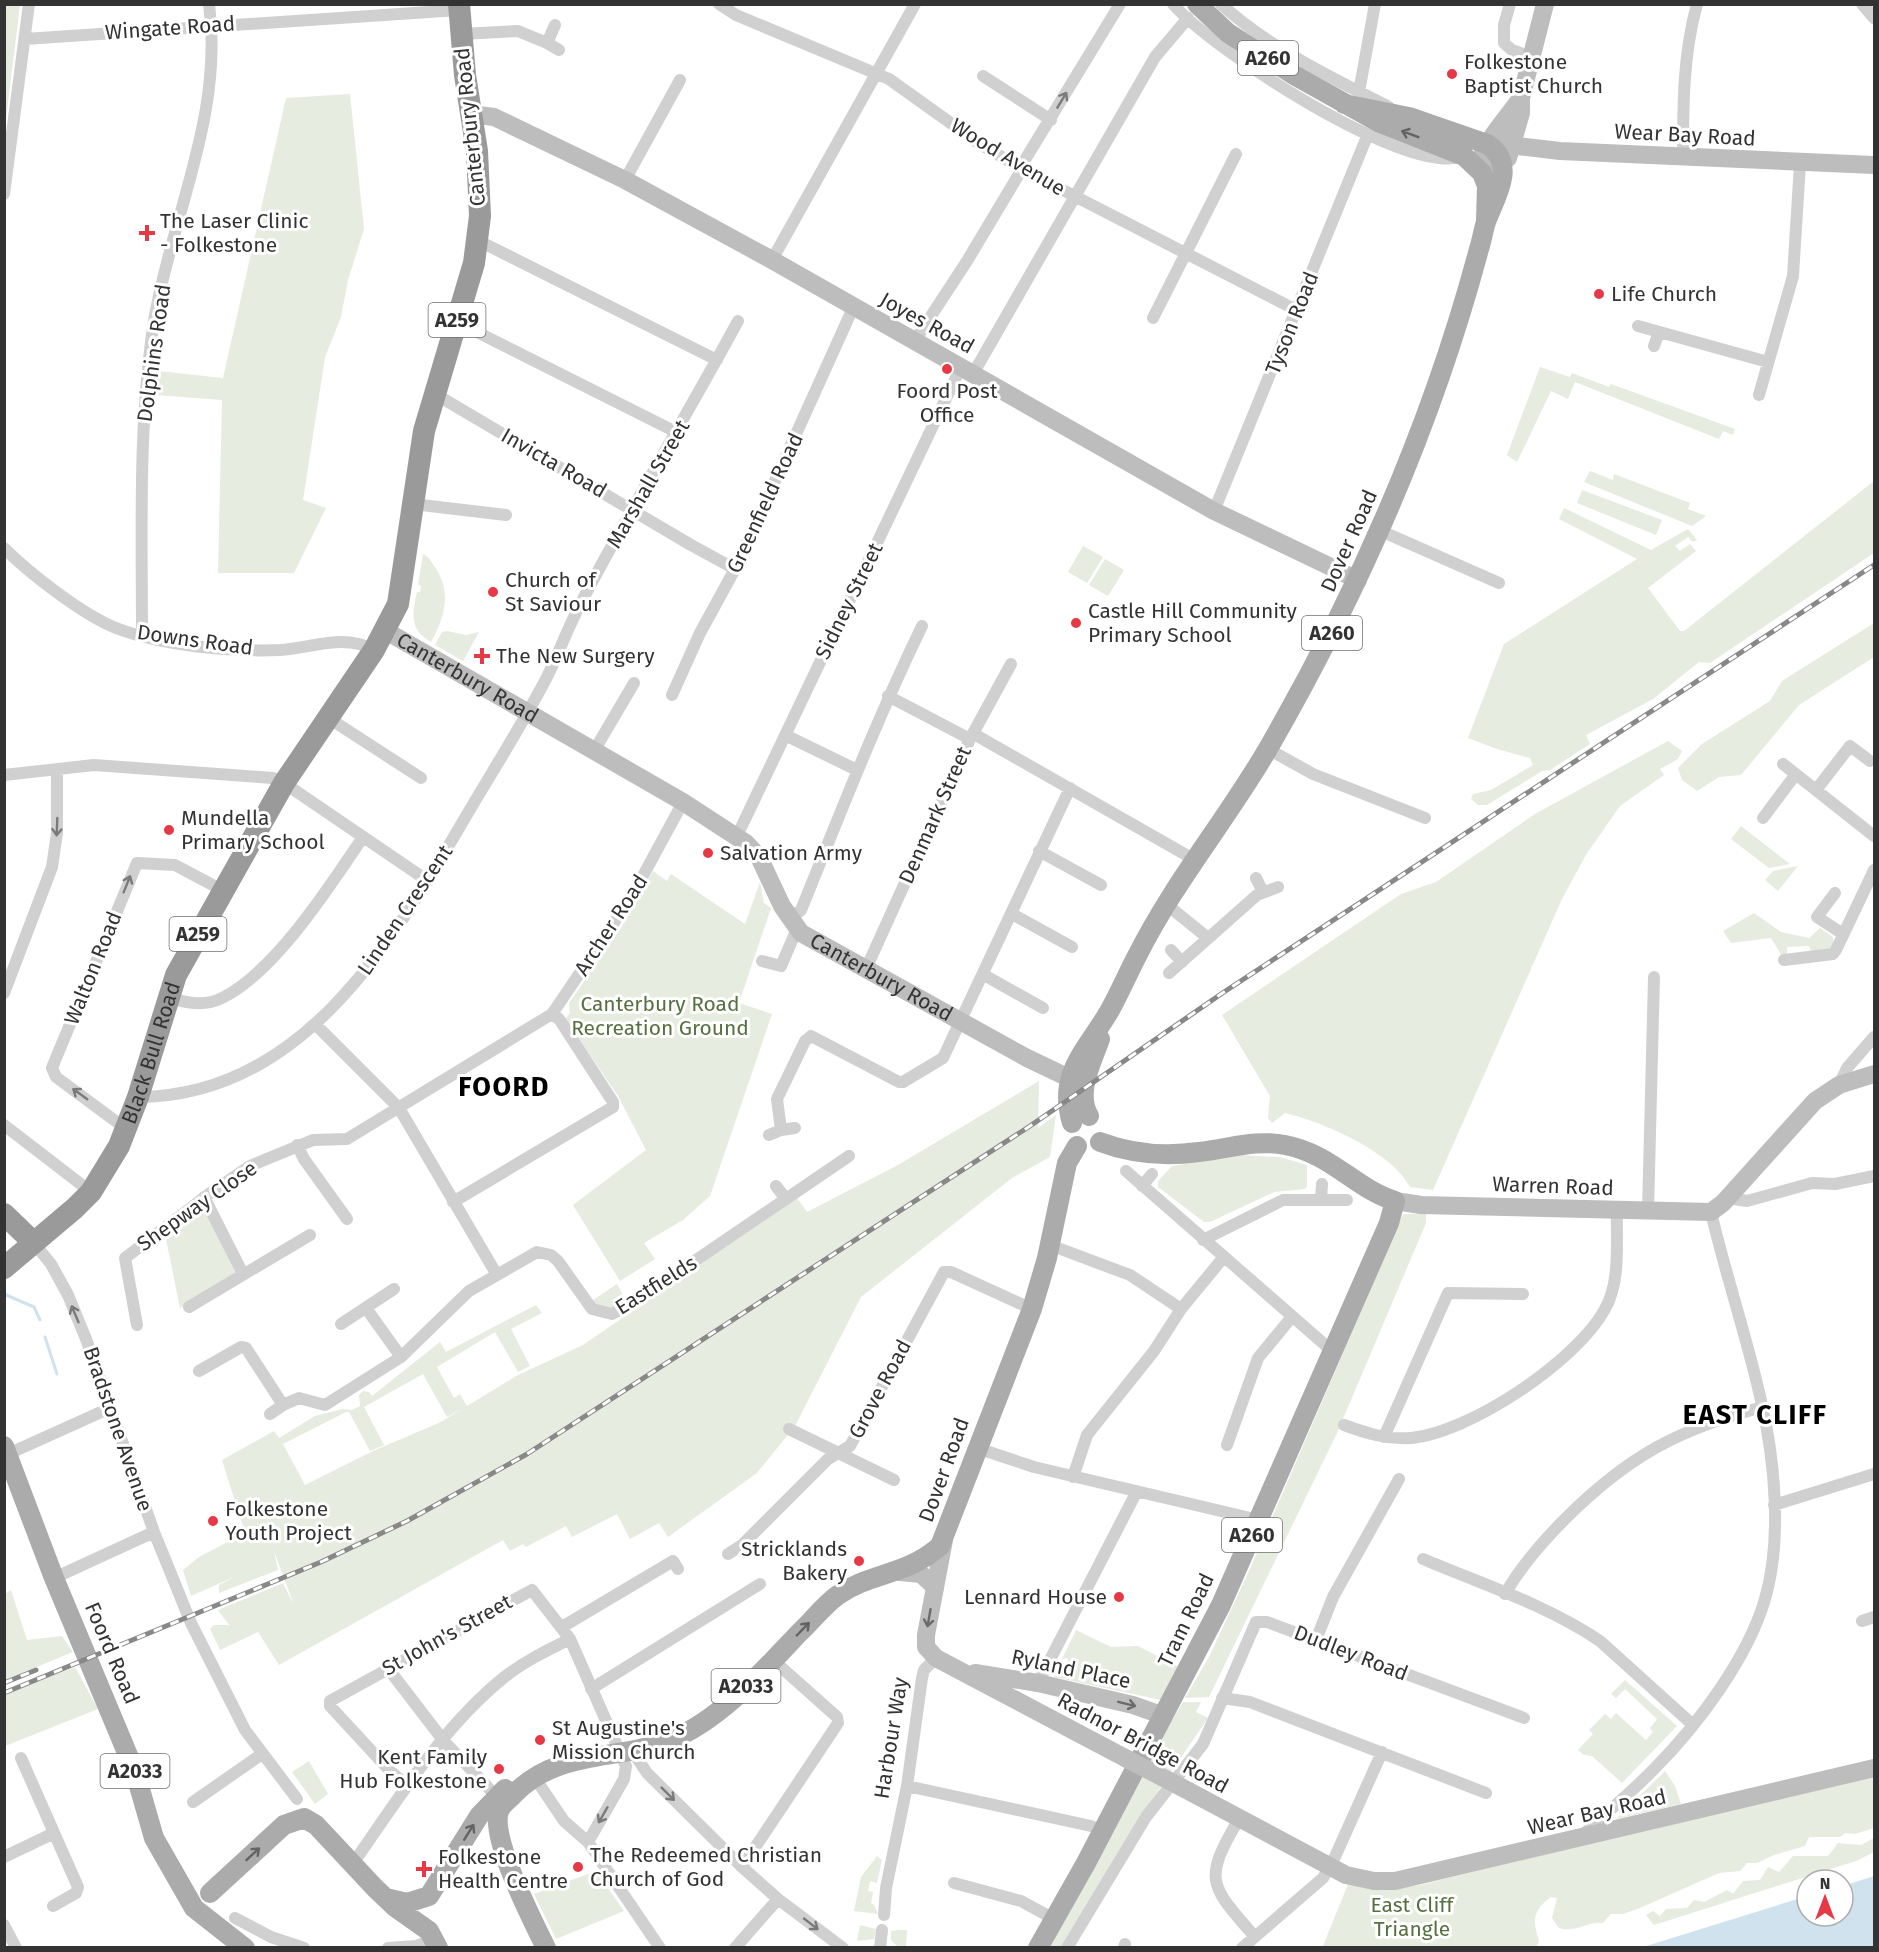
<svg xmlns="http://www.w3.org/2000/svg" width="1879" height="1952" font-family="'Fira Sans',sans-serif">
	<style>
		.green { fill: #e6ecdf; fill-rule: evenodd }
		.water { fill: #cfe2ee }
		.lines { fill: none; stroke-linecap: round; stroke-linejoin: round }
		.stream { stroke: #cfe2ee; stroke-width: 3 }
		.street { stroke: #d0d0d0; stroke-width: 12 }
		.secondary { stroke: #bdbdbd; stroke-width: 18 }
		.primary { stroke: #ababab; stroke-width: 20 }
		.highway { stroke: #9a9a9a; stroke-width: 22 }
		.rail-casing { stroke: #888; stroke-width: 5 }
		.rail { stroke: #fff; stroke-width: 3; stroke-dasharray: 9; stroke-linecap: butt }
		.secondary-bridge { stroke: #bdbdbd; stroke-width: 18 }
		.oneway { stroke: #7a7a7a }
		.oneway2 { stroke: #636363 }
		.oneway3 { stroke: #6a6a6a }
		.poi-dot { fill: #e63946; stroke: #fff; stroke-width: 2 }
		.labels { text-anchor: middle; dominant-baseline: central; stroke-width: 6; stroke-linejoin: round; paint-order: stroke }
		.shield { fill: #fff; stroke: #707070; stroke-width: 1.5 }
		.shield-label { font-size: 20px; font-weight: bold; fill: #333 }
		.street-label { font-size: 21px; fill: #333; stroke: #fff }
		.poi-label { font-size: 21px; fill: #333; stroke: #fff; text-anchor: start }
		.park-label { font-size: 21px; fill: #56703f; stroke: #fff }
		.district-label { font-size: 27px; font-weight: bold; letter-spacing: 1.5px; fill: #000; stroke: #fff }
	</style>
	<rect width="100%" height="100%" fill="#fff"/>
	<!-- green -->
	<path class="green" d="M5,4l15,1 -15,123 -1,-123z
		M350,94l14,135 -16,51 -7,37 -16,40 -22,143 23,8 -32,65h-76l4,-173 -67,-5 3,-24 65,7 63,-280z
		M1540,367l30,10 2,-4 37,14 2,-3 124,45 -2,6 -10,-4 -4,8 -144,-57 -7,17 -17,-8 -34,71 -10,-7z
		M1590,471l23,9 1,-6 76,29 -2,6 18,7 -14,10 -108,-44z
		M1874,481v72l-164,110 -11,-1 -46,37 -67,36 4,9 -40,26 -8,1 -55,34h-9l-7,-6 2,-5 18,-4 42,-25 -3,-7 -33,-9 -29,-11 36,-94 133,-85 -78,-40 5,-11 87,42 37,-21 9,11 -4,2 -5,-5 -13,9 5,5 10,-7 6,7 -48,37 32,43h4z
		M1582,490l80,30 -6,15 -79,-32z
		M1083,546l20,11 -16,26 -19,-11z
		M423,554c7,3 9,9 13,15 16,24 8,50 -5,73 -22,-12 -19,-29 -14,-50h3l1,-6 -3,-1z
		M1105,559l19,11 -16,26 -19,-11z
		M1874,623v34l-75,48 -58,70 -22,2 -22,14 -15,-11 -4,-12 24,-24 68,-43 12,-20z
		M447,631l19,4 13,-3 -16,29 -28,-16 7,-13z
		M1668,741l14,10 -4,8 -18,10 4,6 -44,31 -33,47 -25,46 -129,291 -23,-3c-19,-36 -87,-65 -125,-74l-13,10 -4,-5 2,-22 -48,-81 179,-121 35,-12 99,-68z
		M1741,826l49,38 -21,4 -38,-29z
		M1798,866l-20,25 -13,-11 8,-9z
		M653,871l14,10 4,-7 74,50 15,-42 4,21 7,5 -32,95 33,11 -62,182 -27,24 -39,23 11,16 -35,22 -47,-76 73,-55 -28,-54 -53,-77 5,-6 -1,-10 52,-75z
		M1754,913l27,19 28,6 11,-10 13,9 1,11 -23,3 -2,-5 -22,1v8l-5,1 -11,-18 -40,5 -8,-12z
		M1039,1081l-1,47 18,-13 -6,42 -38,21 -151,119 -66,129 -38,47 -89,64 -9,-14 -29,16 -13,-25 -45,23 -6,-11 -40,21 -3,-3 -13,7 -7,-11 -224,125 -21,-33 -38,18 -10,-21 4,-4h15l-11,-15 65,-27 11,22 -20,-54 4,19 -59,23v-8l17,-9 -45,20 -8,-26 16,-13 46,-24 -23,-73 52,-29 5,7 36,-22 27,-7 10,1 8,-4 -1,-11 4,-4 6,1 3,4 68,-54 6,10 90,-47 6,8 -31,16 19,37 -12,6 -23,-40 -58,35 17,31 6,-4 7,12 51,-31 65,-30 214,-147 10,14 91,-47zM423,1374l24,43 16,-9 -22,14 -68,29 -68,34 -22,-41 63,-32h3l21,39 14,-6 -20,-38z
		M1240,1155l39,2 28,8v21l-2,3 -31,3 -64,30h-6l-46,-35v-6l14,-15z
		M205,1211l31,63 -56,34 -14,-69z
		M1403,1214h23v9l-89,210 -128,264 -24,1 24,-41 40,-86z
		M617,1284l7,13 -2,7 -11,5 -16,-5 -2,-4z
		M11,1590l16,50 35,-4 11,16 -68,28v-86z
		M1076,1630l35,17 27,-1 41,21 -18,33 -107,-23 4,-12 6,2 4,-7 -1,-2 -5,1z
		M75,1667l23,42 -93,37v-53z
		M1625,1680l52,46 -55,57 -30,-27 -8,-1 -6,-5 15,-16 -4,-4 16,-16 6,5 5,-6 30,27 7,-8 -3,-4 7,-9 -32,-30 -9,9 -5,-4z
		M1183,1702h18l-5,10 12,6 -67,98 -79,131 -16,1 92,-171z
		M309,1761l19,33 -13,10 -23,-32z
		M1665,1771l10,15 6,18 -65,15z
		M1874,1771v57l-19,6 -10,-1 -5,4h-31l-4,9 -31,9 -17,8h-10l-7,8 -21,2 -79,35 -17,6h-12l-8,9c-15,-2 -27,10 -44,5l-7,-10 5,-20 -6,-1c-18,13 -19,23 -12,44l-3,6 -214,1 27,-66 52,6 19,-3z
		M1874,1838v14l-18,9 -202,64 -8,-10 7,-4 7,5 6,-7 21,-1 7,-8 10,2 23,-12 6,4 10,-13 17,-1 8,-13 11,5 14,-16h35l10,-13 23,2z
		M877,1856l5,4 -5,23 -7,-2 -2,10 5,1 -2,11 3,2 4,9 -24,-3 7,-34z
		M596,1871l28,40 -68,28 -22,-45z
		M860,1925l16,4 -2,10 -17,2z
		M899,1930h8l-1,17h-8l-7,-7v-9z"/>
	<!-- water -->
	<path class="water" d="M1874,1876v71h-231l164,-51v20h36v-30z"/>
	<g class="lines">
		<!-- stream -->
		<path class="stream" d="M4,1294l30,13 6,13
			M45,1337l12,37"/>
		<!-- street -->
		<path class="street" d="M719,4l17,11 153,64 91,65 42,25 276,142
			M1173,4c38,45 230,170 287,153
			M1221,4c48,44 111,74 168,103
			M1510,4l-6,21v18l8,7 19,7
			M1862,4l12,14
			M555,25l-8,18 12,7
			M460,34l58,-3 29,12
			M25,39l434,-29
			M983,76l68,44
			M1359,92l16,-88
			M1683,157c0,-52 0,-102 14,-153
			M1020,168l100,-164
			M625,180l55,-100
			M4,194l25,-190
			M477,240l240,120
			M772,260l143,-256
			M1153,318l83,-164
			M457,322l221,111
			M1638,326l130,36
			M914,342l53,-81 55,-92
			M1654,346l5,-14
			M973,374l182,-317 33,-39
			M435,394l256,151 44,24
			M1759,395l34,-119 7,-112
			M413,504l93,11
			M1214,511l154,-377
			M1381,531l118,52
			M4,548c25,25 79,67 112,80 48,18 113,24 164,22 32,-2 64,-17 94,0
			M142,635c0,-104 -4,-210 12,-314 18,-106 70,-206 55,-317
			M672,695l28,-62 35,-64 118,-261
			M888,696l82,43
			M327,717l94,61
			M974,734l221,126
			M785,735l72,35
			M1268,749l45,25 112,44
			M594,751l40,-68
			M1783,764l91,72
			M4,775l90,-10 179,13 11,5 144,98
			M1816,790l34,-44 20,15
			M1763,818l33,-44
			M737,836l224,-469
			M1039,851l62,34
			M1256,878l7,14
			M1835,893l-18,24 26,17
			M1166,904l42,34
			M1012,914l60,33
			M790,919l11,-9c39,-96 76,-191 121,-284
			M1171,950l11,12
			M1784,960l49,-6 3,-4 38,-80
			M762,961l19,5 16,-37
			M866,969l104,-230 41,-75
			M1169,973l88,-78 21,-8
			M984,975l59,33
			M4,993l48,-126 5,-34v-64
			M168,997c18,6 36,10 54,1 53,-26 108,-112 141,-161
			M316,1025l83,83 98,167
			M1839,1085l8,-17 27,-31
			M138,1097c161,0 252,-151 324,-274 28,-48 59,-96 85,-146 12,-24 21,-50 34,-74 50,-96 106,-188 157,-282
			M4,1125l87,67
			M127,1128l-9,-5 -62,-46 -4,-9 2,-5 83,-200 38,2 47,25
			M781,1130l-4,-31 28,-58 6,-5 88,46h4l40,-24 127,-270
			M769,1135l12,-5 14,-2
			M297,1145l7,14 43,60
			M1126,1171l206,180
			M776,1186l10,13
			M1142,1186l10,-12
			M204,1197l39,77
			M1728,1198l19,3 65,-18 23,1 39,-8
			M1321,1199l1,-15
			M453,1202l160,-95v-5l-54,-83 -7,-5
			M1648,1211l6,-234
			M1203,1240l80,-40h64
			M33,1242l18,22 17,31 18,44 68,193 37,91 54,107 52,69
			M1050,1245l80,30 51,34
			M189,1307l121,-72
			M366,1308l35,49
			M341,1324l53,-35
			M137,1325l-12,-67 84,-64 41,-28 63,-26 34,-1 205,-125 80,-118 51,-94
			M199,1371l42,-24 5,1 37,57 16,-7 26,7 76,-48 68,-66 68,-39 14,3 7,6 34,48 20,5 21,-11 216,-147
			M270,1414l13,-9
			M1344,1425c22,8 43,15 67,13 58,-5 166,-77 194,-129 16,-28 11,-67 12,-99
			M789,1429l105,51
			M1384,1437l64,-144 75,1
			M1227,1445l31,-87 33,-40
			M977,1448l57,19 225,53
			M8,1454l102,-46
			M1073,1477l14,-42 67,-84 27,-42 42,-51
			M1774,1505l100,-31
			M728,1554l14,-9 86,-86 22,-13 94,-174h7l81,37
			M1423,1559c59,25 124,46 177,82l93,84
			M54,1578l100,-46
			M1505,1594c16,-28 37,-52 60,-75 62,-62 113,-90 198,-112
			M1862,1621l12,-4
			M562,1627l111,-66 5,8
			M1316,1640l17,-43 66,-118
			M387,1667l56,73 53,56
			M1038,1683l98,-190
			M591,1689l169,-105
			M1222,1698l28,4 236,91
			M631,1749l16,24 95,94 36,32 65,49
			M21,1758l57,129 -2,6 -23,13
			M535,1778l29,43 24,21 72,106
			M408,1786l-18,-15 -60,-65v-5l202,-111 38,49 56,127 -2,13 -36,63
			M907,1786l184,40 12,5
			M193,1802l69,-48
			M1239,1819c-37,62 -29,66 16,118
			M1588,1837l-1,-6c22,-21 46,-40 67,-62 43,-43 94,-111 111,-170 17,-58 10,-136 -3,-194 -14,-65 -36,-128 -51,-193
			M4,1857l50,-24
			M352,1865c45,-64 89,-136 150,-186 21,-17 44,-28 68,-40
			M742,1867l96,-144 -1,-6 -64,-57
			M954,1883l67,18 33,18
			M884,1915l2,-27 21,-102 15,-108 2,-8 12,-12
			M235,1918l36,19 33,11
			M4,1925l12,23
			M388,1948l28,-2 18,-7
			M735,1948l43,-49
			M880,1948l2,-18
			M1067,1948l79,-131 57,-73 53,-122h11l257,96
			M1124,1948l1,-4
			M1242,1948l81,-70 11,-19 48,-107"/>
		<!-- secondary -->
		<g class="secondary">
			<path d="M1521,98c-14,20 -39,46 -42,69l29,-9 13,-45v-15l24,-94"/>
			<path d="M471,114l23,3 131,63 147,80 442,251 144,69"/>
			<path d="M1496,135l21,11 43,5 314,14"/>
			<path id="s1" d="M386,631l297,171 63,41 13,14 23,49 19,27 226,125 42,20"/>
			<path d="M1395,1201l26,4 290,7 12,-9 92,-102 24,-16 35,-11"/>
			<path d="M944,1540l-18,95v12l10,11 193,102"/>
			<path d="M900,1572l21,2 14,13"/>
			<path d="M975,1673l63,10 95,22 31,11"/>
			<path d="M1181,1787l165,88 28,6h21l479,-113"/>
		</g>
		<!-- primary -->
		<path class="primary" d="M1197,4l31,29 66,42 86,48 84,33 18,17 5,13 -1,33
			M1089,1116c-14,-23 3,-54 11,-77
			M1072,1123c-15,-50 15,-73 38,-113 10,-18 18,-37 27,-54 37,-74 91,-138 132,-209 91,-158 163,-322 210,-498 3,-9 4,-18 7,-27 9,-25 32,-58 1,-78l-78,-27 -65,-13
			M4,1446l50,132 81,194 19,66 40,70 51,40
			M210,1893l74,-68 20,-7 12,7 59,63 20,19 34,24 9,17
			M386,1898l21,5 22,-7 50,-80 26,-27
			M546,1948c-13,-27 -56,-109 -47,-137 3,-7 10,-11 15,-17 44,-45 103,-33 156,-54 49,-19 94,-70 129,-107 13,-12 25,-28 39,-38 33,-23 68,-19 102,-49l92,-237 15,-51 20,-95 10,-17
			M1038,1948l48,-85 135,-258 168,-382 6,-22c-41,-13 -63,-47 -110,-56 -29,-6 -57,4 -86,7 -35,5 -67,2 -99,-10"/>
		<!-- highway -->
		<g class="highway">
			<path d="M4,1214l29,28"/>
			<path id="s2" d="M4,1268l71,-60 16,-16 28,-46 19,-49 38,-122 108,-192 90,-133 24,-46 26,-173 50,-168 6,-47 -3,-65 -12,-76 -6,-71"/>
		</g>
		<defs>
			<path id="rail" d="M4,1683l32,-13
				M4,1693l317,-131 86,-41 120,-67 503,-328 194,-134 650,-427"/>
		</defs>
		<!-- rail casing -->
		<use href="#rail" class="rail-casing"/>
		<!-- rail -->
		<use href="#rail" class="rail"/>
		<!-- secondary-bridge -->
		<path class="secondary-bridge" d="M1129,1760l52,27"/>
	</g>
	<!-- one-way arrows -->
	<defs><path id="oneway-shaft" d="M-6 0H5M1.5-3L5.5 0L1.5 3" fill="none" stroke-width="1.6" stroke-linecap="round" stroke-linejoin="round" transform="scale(1.5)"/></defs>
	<g class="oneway">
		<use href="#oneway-shaft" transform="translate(1062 100) rotate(-59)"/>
		<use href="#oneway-shaft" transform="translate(57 827) rotate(92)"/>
		<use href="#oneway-shaft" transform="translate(127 884) rotate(-68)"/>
		<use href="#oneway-shaft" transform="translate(80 1094) rotate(-144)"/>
		<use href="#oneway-shaft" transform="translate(75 1314) rotate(-113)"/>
		<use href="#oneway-shaft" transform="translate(668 1794) rotate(45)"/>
		<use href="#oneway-shaft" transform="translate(603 1815) rotate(120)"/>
		<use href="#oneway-shaft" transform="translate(811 1924) rotate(38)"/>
	</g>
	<g class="oneway2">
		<use href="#oneway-shaft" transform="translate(1410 134) rotate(-159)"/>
		<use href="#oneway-shaft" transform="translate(803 1629) rotate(-46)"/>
		<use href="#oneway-shaft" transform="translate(469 1832) rotate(-58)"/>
		<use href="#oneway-shaft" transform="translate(253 1854) rotate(-43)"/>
	</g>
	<g class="oneway3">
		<use href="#oneway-shaft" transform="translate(929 1618) rotate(100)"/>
		<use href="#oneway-shaft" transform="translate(1127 1704) rotate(14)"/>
	</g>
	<!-- markers -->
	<g class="poi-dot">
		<circle cx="1452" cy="74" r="6"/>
		<path d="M144 224h6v6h6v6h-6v6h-6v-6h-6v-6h6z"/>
		<circle cx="1599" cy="294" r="6"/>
		<circle cx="947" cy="369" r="6"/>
		<circle cx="493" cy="592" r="6"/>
		<circle cx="1076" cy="623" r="6"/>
		<path d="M479 647h6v6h6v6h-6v6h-6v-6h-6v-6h6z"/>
		<circle cx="169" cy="830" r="6"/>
		<circle cx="708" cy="853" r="6"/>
		<circle cx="213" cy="1521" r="6"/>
		<circle cx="859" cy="1561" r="6"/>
		<circle cx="1119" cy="1597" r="6"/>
		<circle cx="540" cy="1740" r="6"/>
		<circle cx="499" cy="1769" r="6"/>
		<circle cx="578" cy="1867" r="6"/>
		<path d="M421 1860h6v6h6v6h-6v6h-6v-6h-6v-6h6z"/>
	</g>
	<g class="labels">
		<!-- shield labels -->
		<g class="shield">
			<rect x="1238" y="41" width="60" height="34" rx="4.5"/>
			<rect x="428.5" y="303" width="57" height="34" rx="4.5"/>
			<rect x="1302" y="616" width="60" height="34" rx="4.5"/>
			<rect x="169.5" y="917" width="57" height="34" rx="4.5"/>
			<rect x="1222" y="1518" width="60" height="34" rx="4.5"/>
			<rect x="711.5" y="1669" width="69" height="34" rx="4.5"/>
			<rect x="100.5" y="1754" width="69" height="34" rx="4.5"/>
		</g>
		<g class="shield-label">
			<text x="1268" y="58">A260</text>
			<text x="457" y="320">A259</text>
			<text x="1332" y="633">A260</text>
			<text x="198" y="934">A259</text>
			<text x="1252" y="1535">A260</text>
			<text x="746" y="1686">A2033</text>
			<text x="135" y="1771">A2033</text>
		</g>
		<!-- street labels -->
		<g class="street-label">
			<text transform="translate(170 28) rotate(-4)">Wingate Road</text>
			<text transform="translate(470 127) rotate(-96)">Canterbury Road</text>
			<text transform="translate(1685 135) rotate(3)">Wear Bay Road</text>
			<text transform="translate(1008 157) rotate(31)">Wood Avenue</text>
			<text transform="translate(927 323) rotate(29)">Joyes Road</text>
			<text transform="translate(1292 323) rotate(-68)">Tyson Road</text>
			<text transform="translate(154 353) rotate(-82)">Dolphins Road</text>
			<text transform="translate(554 463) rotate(30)">Invicta Road</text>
			<text transform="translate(648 484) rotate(-60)">Marshall Street</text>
			<text transform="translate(765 503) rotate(-65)">Greenfield Road</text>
			<text transform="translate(1349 541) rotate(-66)">Dover Road</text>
			<text transform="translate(849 601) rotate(-64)">Sidney Street</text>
			<text transform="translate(195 640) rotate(8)">Downs Road</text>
			<text stroke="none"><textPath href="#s1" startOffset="94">Canterbury Road</textPath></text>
			<text transform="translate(935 815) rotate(-66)">Denmark Street</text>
			<text transform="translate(405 910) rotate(-56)">Linden Crescent</text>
			<text transform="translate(611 925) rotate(-57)">Archer Road</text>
			<text transform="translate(93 968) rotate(-68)">Walton Road</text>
			<text stroke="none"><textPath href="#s1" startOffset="616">Canterbury Road</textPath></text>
			<text stroke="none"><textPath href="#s2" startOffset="268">Black Bull Road</textPath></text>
			<text transform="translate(1553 1186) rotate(2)">Warren Road</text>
			<text transform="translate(197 1206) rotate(-35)">Shepway Close</text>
			<text transform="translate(656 1285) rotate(-32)">Eastfields</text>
			<text transform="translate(880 1389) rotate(-62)">Grove Road</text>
			<text transform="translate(118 1429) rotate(71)">Bradstone Avenue</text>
			<text transform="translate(944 1470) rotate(-70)">Dover Road</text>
			<text transform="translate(1186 1620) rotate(-64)">Tram Road</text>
			<text transform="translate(447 1635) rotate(-29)">St John's Street</text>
			<text transform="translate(112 1653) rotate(67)">Foord Road</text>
			<text transform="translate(1351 1653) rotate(21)">Dudley Road</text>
			<text transform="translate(1071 1669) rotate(12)">Ryland Place</text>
			<text transform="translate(891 1738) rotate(-81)">Harbour Way</text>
			<text transform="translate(1143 1743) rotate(28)">Radnor Bridge Road</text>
			<text transform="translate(1597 1812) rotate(-13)">Wear Bay Road</text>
		</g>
		<!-- poi labels -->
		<g class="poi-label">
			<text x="1464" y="62">Folkestone<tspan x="1464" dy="24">Baptist Church</tspan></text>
			<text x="160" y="221">The Laser Clinic<tspan x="160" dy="24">- Folkestone</tspan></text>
			<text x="1611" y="294">Life Church</text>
			<text x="947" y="391" text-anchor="middle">Foord Post<tspan x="947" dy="24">Office</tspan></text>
			<text x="505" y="580">Church of<tspan x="505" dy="24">St Saviour</tspan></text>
			<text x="1088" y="611">Castle Hill Community<tspan x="1088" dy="24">Primary School</tspan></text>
			<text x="496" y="656">The New Surgery</text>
			<text x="181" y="818">Mundella<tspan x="181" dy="24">Primary School</tspan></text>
			<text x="720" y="853">Salvation Army</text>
			<text x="225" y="1509">Folkestone<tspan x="225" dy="24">Youth Project</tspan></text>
			<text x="847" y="1549" text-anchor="end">Stricklands<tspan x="847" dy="24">Bakery</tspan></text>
			<text x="1107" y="1597" text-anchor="end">Lennard House</text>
			<text x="552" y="1728">St Augustine's<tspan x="552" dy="24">Mission Church</tspan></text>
			<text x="487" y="1757" text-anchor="end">Kent Family<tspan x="487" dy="24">Hub Folkestone</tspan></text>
			<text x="590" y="1855">The Redeemed Christian<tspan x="590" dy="24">Church of God</tspan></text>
			<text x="438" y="1857">Folkestone<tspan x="438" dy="24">Health Centre</tspan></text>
		</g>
		<!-- park labels -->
		<g class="park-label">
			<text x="660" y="1004">Canterbury Road<tspan x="660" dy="24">Recreation Ground</tspan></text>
			<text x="1412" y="1905">East Cliff<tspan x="1412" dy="24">Triangle</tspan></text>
		</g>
		<!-- district labels -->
		<g class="district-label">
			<text x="504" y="1087">FOORD</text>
			<text x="1755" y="1415">EAST CLIFF</text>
		</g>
	</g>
	<!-- border -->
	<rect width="1879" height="1952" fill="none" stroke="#333333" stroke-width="12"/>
	<!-- north arrow -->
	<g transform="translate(1825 1898)"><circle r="28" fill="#ffffff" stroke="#adadad" stroke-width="1.5"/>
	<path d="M0-4.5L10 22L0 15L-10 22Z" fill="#e63946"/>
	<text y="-9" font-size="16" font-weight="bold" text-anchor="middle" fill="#333333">N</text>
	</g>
</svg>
